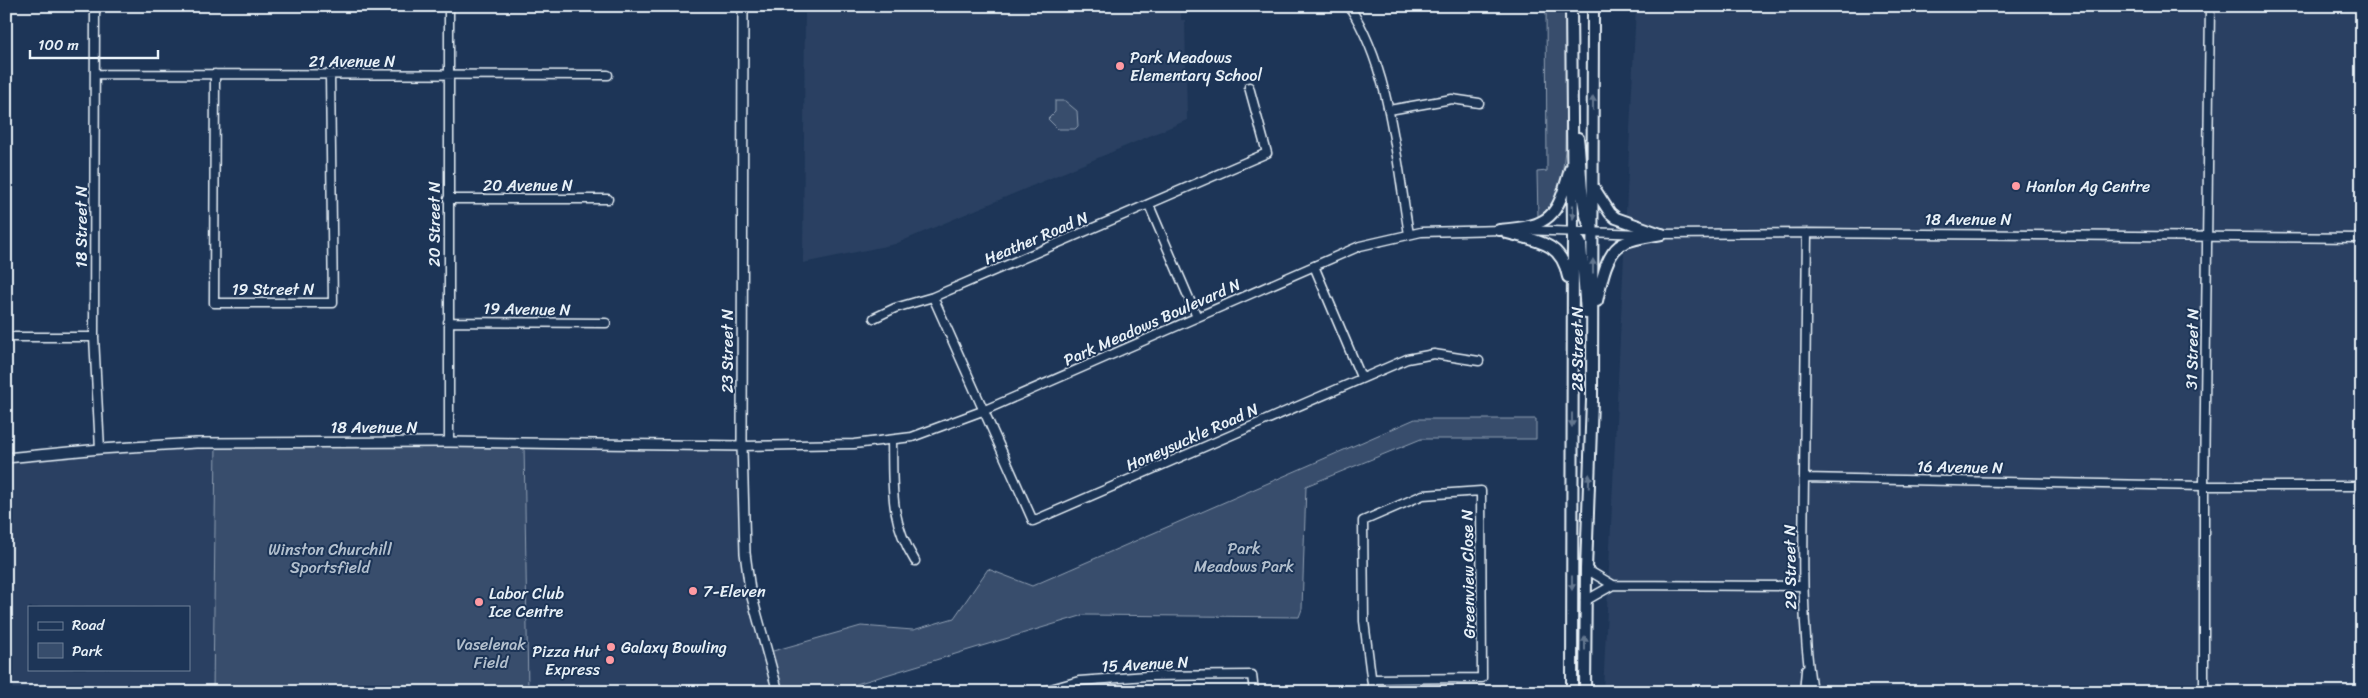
<svg xmlns="http://www.w3.org/2000/svg" width="2368" height="698" font-family="Sriracha,sans-serif">
	<style>
		.built { fill: #2a4162; fill-rule: evenodd }
		.green { fill: #374d6c; stroke: #909fb2 }
		.lines { fill: none; stroke-linecap: round; stroke-linejoin: round }
		.minor-casing { stroke: #e8f1f8; stroke-width: 11 }
		.tertiary-casing { stroke: #e8f1f8; stroke-width: 12 }
		.secondary-casing { stroke: #e8f1f8; stroke-width: 14 }
		.minor { stroke: #1d3557; stroke-width: 8 }
		.tertiary { stroke: #1d3557; stroke-width: 9 }
		.secondary { stroke: #1d3557; stroke-width: 10 }
		.oneway { fill: #64778f }
		.poi-dot { fill: #ff9aa2; stroke: #1d3557; stroke-width: 2 }
		.labels { text-anchor: middle; dominant-baseline: central; stroke-width: 4; stroke-linejoin: round; paint-order: stroke }
		.poi-label { font-size: 16px; fill: #e8f1f8; stroke: #1d3557; text-anchor: start }
		.street-label { font-size: 16px; fill: #e8f1f8; stroke: #1d3557 }
		.park-label { font-size: 16px; fill: #b3c0ce; stroke: #1d3557 }
	</style>
	<rect width="100%" height="100%" fill="#1d3557"/>
	<filter id="ink" filterUnits="userSpaceOnUse"><feTurbulence type="fractalNoise" baseFrequency=".02" numOctaves="2"/><feDisplacementMap in="SourceGraphic" scale="10" xChannelSelector="R" yChannelSelector="G"/><feConvolveMatrix kernelMatrix="1 2 1 2 8 2 1 2 1" color-interpolation-filters="sRGB"/></filter>
	<g filter="url(#ink)">
		<!-- built -->
		<path class="built" d="M805,6h376v14h4l2,100 -292,124 -92,19z
			M1636,6h726v686h-759z
			M216,443l-3,249h-207v-234zM29,607h160v62h-160z
			M524,444l218,2 3,107 33,139h-250z"/>
		<!-- green -->
		<path class="green" d="M1546,6h21l-2,144 -3,27 -7,26 -17,14 -1,-45 10,-1z
			M1055,101h10l12,10 1,15 -3,3h-17l-10,-10 7,-7z
			M1415,419h121v20h-115l-115,47 -4,123 -3,8 -215,-2 -254,77h-52l-12,-39 95,-27 52,4 41,-12 34,-49 44,17z
			M216,443l308,1 4,248h-315z"/>
		<g class="lines">
			<defs>
				<path id="minor" d="M95,6l-1,331 6,112
					M1349,6c42,64 47,153 60,228
					M96,74l512,1
					M215,74l-1,229h119l-3,-228
					M1389,110l63,-11 27,4
					M448,199h160
					M1149,205l48,112
					M1521,230l124,4
					M1807,233l-3,245 400,8h158
					M1659,234l148,-1 555,5
					M1314,266l47,111
					M933,297l100,224 374,-162 27,-5 45,7
					M874,318l21,-10 38,-11 334,-144 -18,-66
					M448,322l158,1
					M6,337h88
					M892,441c1,47 -3,78 23,120
					M449,442v-436
					M742,446l112,-2 58,-7 73,-27 375,-164 61,-14 81,-2
					M1804,478c-1,72 -3,143 8,214
					M1586,569l27,16 190,1
					M1585,601l28,-16
					M1373,679l109,-1 -1,-187 -58,4 -60,26 1,100 9,71
					M1040,692l39,-11 68,-5 105,-1 2,17
					M1804,692l2,-22
					M2204,692v-206l6,-480"/>
				<path id="tertiary" d="M743,6l-1,440 3,107 5,37 28,102
					M6,458l94,-9 96,-6 253,-1 293,4"/>
				<path id="secondary" d="M1571,6l2,225 -1,461
					M1578,138c4,28 1,70 14,93
					M1594,188l16,25 6,5 45,16
					M1499,230c52,-4 58,-12 71,-61
					M1574,232l7,12 5,69
					M1507,233c30,8 55,9 61,44
					M1597,301c4,-17 8,-44 22,-55 11,-8 30,-9 43,-12
					M1585,692l1,-123 6,-169 1,-394"/>
			</defs>
			<!-- minor casing -->
			<use href="#minor" class="minor-casing"/>
			<!-- tertiary casing -->
			<use href="#tertiary" class="tertiary-casing"/>
			<!-- secondary casing -->
			<use href="#secondary" class="secondary-casing"/>
			<!-- minor -->
			<use href="#minor" class="minor"/>
			<!-- tertiary -->
			<use href="#tertiary" class="tertiary"/>
			<!-- secondary -->
			<use href="#secondary" class="secondary"/>
		</g>
		<!-- one-way arrows -->
		<defs><path id="oneway-solid" d="M-6-.8H1V-3.2L6.5 0L1 3.2V.8H-6Z" transform="scale(1.25)"/></defs>
		<g class="oneway">
			<use href="#oneway-solid" transform="translate(1593 103) rotate(-90)"/>
			<use href="#oneway-solid" transform="translate(1573 212) rotate(90)"/>
			<use href="#oneway-solid" transform="translate(1593 266) rotate(-90)"/>
			<use href="#oneway-solid" transform="translate(1572 420) rotate(90)"/>
			<use href="#oneway-solid" transform="translate(1589 481) rotate(-88)"/>
			<use href="#oneway-solid" transform="translate(1572 583) rotate(90)"/>
			<use href="#oneway-solid" transform="translate(1585 643) rotate(-90)"/>
		</g>
	</g>
	<!-- markers -->
	<g class="poi-dot">
		<circle cx="1120" cy="66" r="5"/>
		<circle cx="2016" cy="186" r="5"/>
		<circle cx="693" cy="591" r="5"/>
		<circle cx="479" cy="602" r="5"/>
		<circle cx="611" cy="647" r="5"/>
		<circle cx="610" cy="660" r="5"/>
	</g>
	<g class="labels">
		<!-- poi labels -->
		<g class="poi-label">
			<text x="1130" y="57">Park Meadows<tspan x="1130" dy="18">Elementary School</tspan></text>
			<text x="2026" y="186">Hanlon Ag Centre</text>
			<text x="703" y="591">7-Eleven</text>
			<text x="489" y="593">Labor Club<tspan x="489" dy="18">Ice Centre</tspan></text>
			<text x="621" y="647">Galaxy Bowling</text>
			<text x="600" y="651" text-anchor="end">Pizza Hut<tspan x="600" dy="18">Express</tspan></text>
		</g>
		<!-- street labels -->
		<g class="street-label">
			<text x="352" y="61">21 Avenue N</text>
			<text x="528" y="185">20 Avenue N</text>
			<text x="1968" y="219">18 Avenue N</text>
			<text transform="translate(434 224) rotate(-90)">20 Street N</text>
			<text transform="translate(81 227) rotate(-90)">18 Street N</text>
			<text transform="translate(1036 238) rotate(-23)">Heather Road N</text>
			<text x="273" y="289">19 Street N</text>
			<text transform="translate(527 309) rotate(1)">19 Avenue N</text>
			<text transform="translate(1152 322) rotate(-24)">Park Meadows Boulevard N</text>
			<text transform="translate(1577 349) rotate(-90)">28 Street N</text>
			<text transform="translate(2192 349) rotate(-89)">31 Street N</text>
			<text transform="translate(727 351) rotate(-90)">23 Street N</text>
			<text x="374" y="427">18 Avenue N</text>
			<text transform="translate(1192 437) rotate(-24)">Honeysuckle Road N</text>
			<text transform="translate(1960 467) rotate(1)">16 Avenue N</text>
			<text transform="translate(1790 567) rotate(-91)">29 Street N</text>
			<text transform="translate(1468 574) rotate(-91)">Greenview Close N</text>
			<text transform="translate(1145 664) rotate(-3)">15 Avenue N</text>
		</g>
		<!-- park labels -->
		<g class="park-label">
			<text x="1244" y="548">Park<tspan x="1244" dy="18">Meadows Park</tspan></text>
			<text x="330" y="549">Winston Churchill<tspan x="330" dy="18">Sportsfield</tspan></text>
			<text x="491" y="644">Vaselenak<tspan x="491" dy="18">Field</tspan></text>
		</g>
	</g>
	<!-- margin -->
	<rect width="2368" height="698" fill="none" stroke="#1d3557" stroke-width="25"/>
	<rect x="12" y="12" width="2343" height="673" fill="none" stroke="#e8f1f8" stroke-width="2" filter="url(#ink)"/>
	<!-- legend -->
	<rect x="28" y="606" width="162" height="65" fill="#1d3557" stroke="#6e8097"/>
	<rect x="38" y="622" width="25" height="8" fill="#1d3557" stroke="#6e8097"/>
	<text x="72" y="630" font-size="15" fill="#e8f1f8">Road</text>
	<rect x="38" y="643" width="25" height="15" fill="#374d6c" stroke="#6e8097"/>
	<text x="72" y="656" font-size="15" fill="#e8f1f8">Park</text>
	<!-- scale -->
	<path d="M30 50v8h128v-8" fill="none" stroke="#e8f1f8" stroke-width="2.5"/>
	<text x="38" y="50" font-size="15" fill="#e8f1f8" stroke="#1d3557" stroke-width="4" paint-order="stroke">100 m</text>
</svg>
